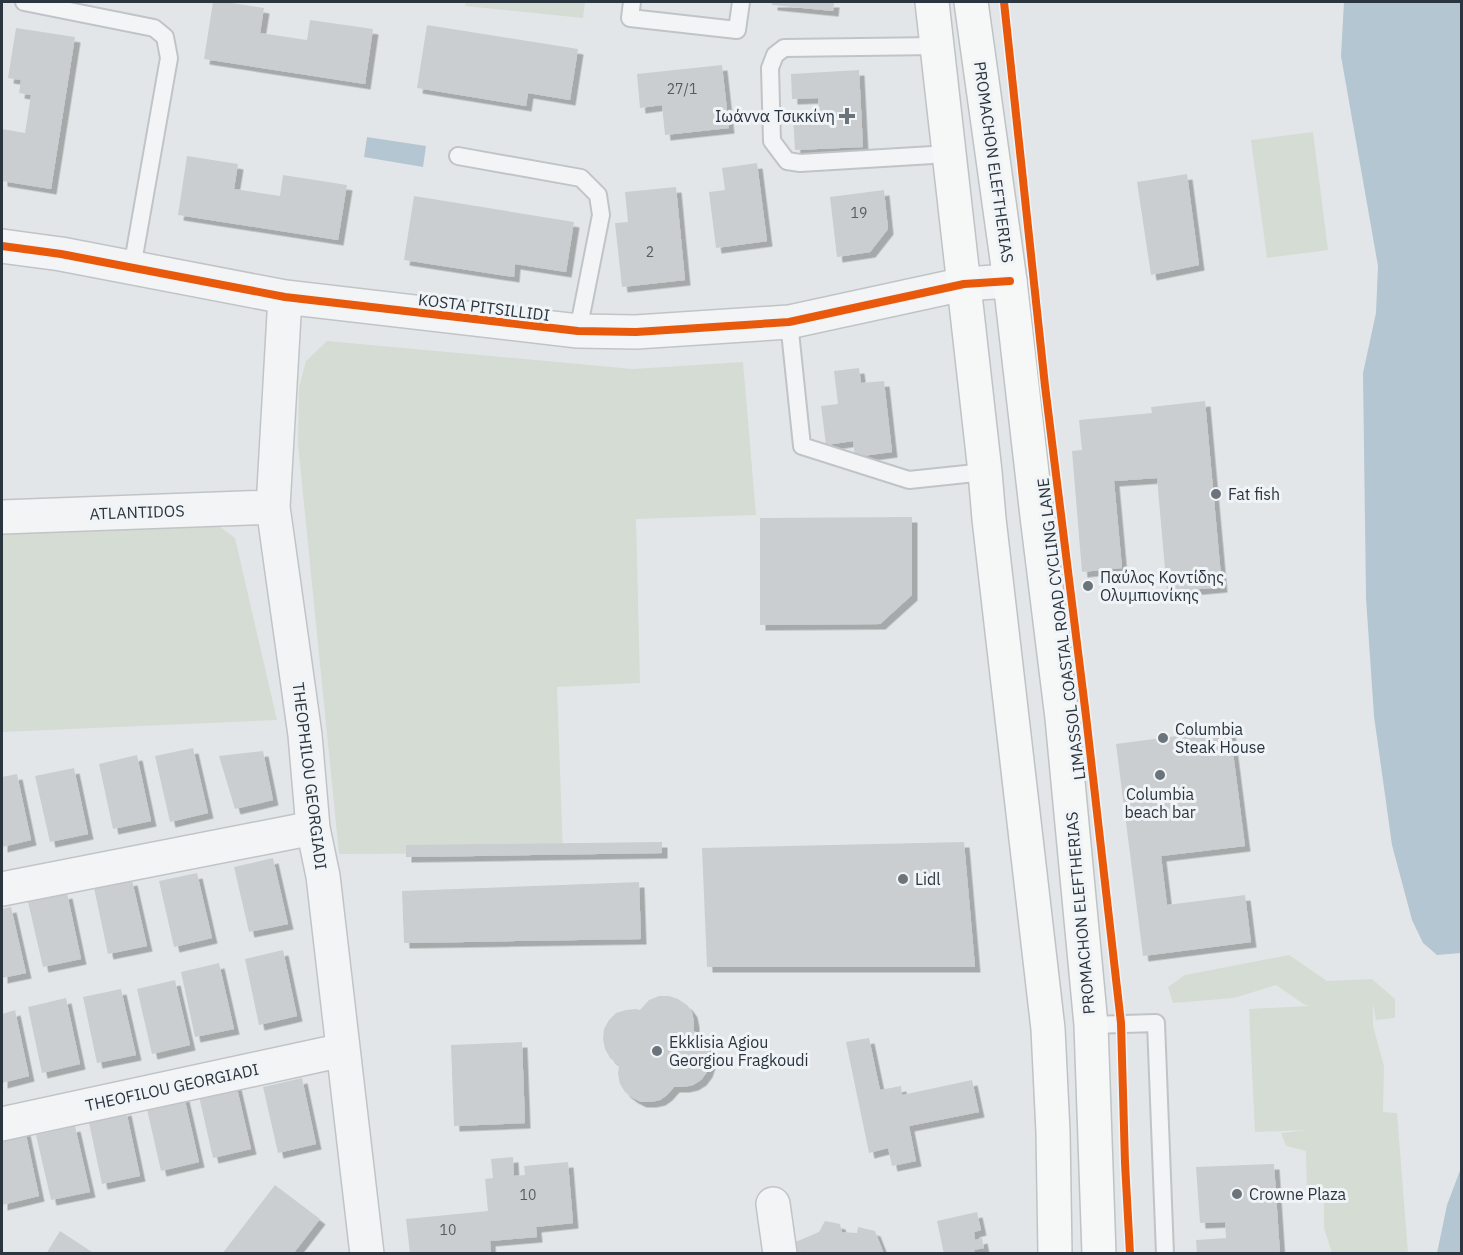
<svg xmlns="http://www.w3.org/2000/svg" width="1463" height="1255" font-family="'IBM Plex Sans',sans-serif">
	<style>
		.green { fill: #d5dcd4 }
		.water { fill: #b3c6d1 }
		.building { fill: #cbced0; filter: url(#shadow) }
		.lines { fill: none; stroke-linecap: round; stroke-linejoin: round }
		.service-casing { stroke: #c1c4c6; stroke-width: 20 }
		.minor-casing { stroke: #c1c4c6; stroke-width: 36 }
		.primary-casing { stroke: #bfc3c5; stroke-width: 36 }
		.service { stroke: #f2f4f5; stroke-width: 16 }
		.minor { stroke: #f2f4f5; stroke-width: 33 }
		.primary { stroke: #f6f7f7; stroke-width: 33 }
		.cycleway-casing { stroke: #f1f4f7; stroke-width: 11 }
		.cycleway { stroke: #e8590c; stroke-width: 8 }
		.poi-dot { fill: #6b737b; stroke: #f1f4f7; stroke-width: 2 }
		.labels { text-anchor: middle; dominant-baseline: central; stroke-width: 6; stroke-linejoin: round; paint-order: stroke }
		.number-label { font-size: 14px; fill: #545c65 }
		.poi-label { font-size: 16px; fill: #2b3540; stroke: #f1f4f7; text-anchor: start }
		.street-label { font-size: 16px; fill: #2b3540; stroke: #f1f4f7 }
	</style>
	<defs>
		<filter id="shadow"><feDropShadow dx="5.5" dy="5.5" stdDeviation="0" flood-color="#0004"/></filter>
	</defs>
	<rect width="100%" height="100%" fill="#e3e6e8"/>
	<!-- green -->
	<path class="green" d="M466,2h119l-2,16 -118,-12z
		M1313,132l15,118 -61,8 -16,-118z
		M327,341l306,28 110,-7 13,153 -120,4 4,164 -83,4 6,166 -224,1 -41,-410 1,-57 7,-26z
		M214,522l21,16 42,182 -275,12v-207z
		M1289,955l38,26 45,-2 23,20v19l-19,2 -3,-16v22l11,40 -1,46 14,1 11,140h-76l-8,-25v-28l-17,-1 -1,-48 -20,-5 -5,-13 28,-3 -54,2 -6,-123 58,-3 1,-1h-3l-29,-20 -42,13 -61,5 -5,-16 17,-12z"/>
	<!-- water -->
	<path class="water" d="M1344,2h117v951l-24,2 -14,-12 -11,-23 -20,-75 -18,-129 -8,-118 -3,-225 13,-60 2,-47 -37,-210z
		M367,137l59,9 -3,21 -59,-10z
		M1461,1168v85h-24l10,-48z"/>
	<!-- building -->
	<path class="building" d="M213,2h12l39,6 -4,25 47,7 3,-20 63,9 -8,55 -161,-25z
		M772,2h62l-1,9 -61,-6z
		M427,25l151,24 -8,51 -42,-7 -2,13 -109,-18z
		M16,28l59,9 -24,152 -49,-8v-52l23,4 6,-38 -12,-2 2,-13 -13,-2z
		M722,65l7,63 -64,7 -3,-30 -22,3 -3,-34z
		M859,70l4,77 -68,3 -2,-34 26,-1 -1,-17 -26,1 -1,-25z
		M187,156l51,8 -4,25 46,7 3,-21 64,10 -9,55 -160,-25z
		M757,163l10,78 -51,7 -7,-56 16,-2 -3,-22z
		M1187,174l12,91 -48,10 -14,-93z
		M676,187l9,93 -63,7 -7,-64 13,-1 -3,-30z
		M884,190l4,39 -18,23 -33,5 -7,-60z
		M414,196l160,26 -8,50 -51,-8 -1,13 -110,-17z
		M859,368l2,15 23,-2 8,71 -37,5 -2,-16 -27,4 -5,-39 17,-2 -4,-33z
		M1205,401l17,186 -55,5 -10,-114 -43,3 8,87 -40,4 -10,-121 10,-1 -3,-30 73,-7 -1,-6z
		M912,517v78l-32,29 -120,1v-107z
		M1230,729l15,117 -84,10 6,49 78,-10 6,47 -108,14 -27,-212z
		M193,748l15,65 -38,9 -15,-66z
		M263,751l10,49 -38,9 -16,-53z
		M137,755l14,66 -38,8 -14,-65z
		M74,768l14,66 -38,8 -15,-66z
		M17,774l14,66 -29,7v-70z
		M662,842v11l-256,4v-12z
		M964,842l11,125h-268l-5,-119z
		M273,858l15,66 -39,8 -15,-65z
		M197,873l15,65 -38,9 -15,-66z
		M132,880l15,66 -39,8 -14,-66z
		M639,882l2,57 -237,4 -2,-52z
		M67,893l14,66 -38,8 -15,-65z
		M11,907l15,66 -24,5v-69z
		M283,950l14,66 -38,9 -14,-66z
		M219,963l15,66 -39,8 -14,-65z
		M175,980l15,65 -38,9 -15,-65z
		M121,989l15,66 -39,8 -14,-66z
		M659,996h10l9,3 9,6 5,7 2,10v9l8,6 6,8 2,9v9l-3,9 -6,8 -8,5 -9,2h-10l-7,8 -7,5 -9,2h-10l-8,-4 -8,-6 -5,-8 -2,-10 1,-9 -9,-7 -5,-9 -2,-10 1,-10 5,-9 7,-7 10,-3 10,-1 4,1 9,-10z
		M66,998l14,66 -38,9 -14,-66z
		M15,1010l14,66 -27,7v-69z
		M869,1038l11,52 21,-4 1,9 70,-15 7,32 -70,14 7,35 -24,5 -4,-18 -19,5 -23,-111z
		M522,1042l3,81 -71,3 -3,-81z
		M302,1078l14,66 -38,9 -15,-66z
		M236,1084l15,65 -38,9 -15,-66z
		M184,1096l15,66 -38,9 -15,-66z
		M126,1110l14,66 -38,8 -14,-66z
		M75,1126l15,66 -39,8 -15,-65z
		M25,1130l14,66 -37,9v-70z
		M513,1157l1,19 11,-1 -1,-9 44,-4 5,61 -37,4 1,10 -47,4 1,13h-81l-4,-35 82,-8 -3,-32 8,-1 -2,-19z
		M1274,1164l6,90h-83l-1,-14 30,-2 -1,-16 -25,1 -4,-56z
		M275,1185l45,34 -27,35h-71z
		M977,1212l4,18 -7,2 1,8 7,-2 2,10 -10,2 1,4h-31l-7,-33z
		M825,1221l15,3 2,8 15,1 1,-6 17,4 9,23h-77l-1,-3 -9,3 -4,-11 26,-11z
		M60,1231l35,23h-49z"/>
	<g class="lines">
		<defs>
			<path id="service" d="M24,2l130,26 11,9 4,21 -37,210
				M632,2l-2,16 107,12 4,-28
				M937,46l-153,2 -9,7 -5,13 2,73 15,20 13,2 149,-9
				M458,156l123,22 17,17 3,20 -23,116
				M789,322l13,124 107,34 76,-8
				M1091,1025l65,-2 9,231"/>
			<path id="minor" d="M2,246l59,8 224,43 293,34 58,1 153,-10 175,-38 46,-3
				M285,297l-12,210 32,228 8,93 10,48 44,378
				M2,517l271,-10
				M2,889l311,-61
				M2,1124l341,-74
				M773,1204l7,50"/>
			<path id="primary" d="M932,2l53,470 4,47 59,510 5,103 2,122
				M971,2l39,279 27,235 25,202 29,307 8,229"/>
		</defs>
		<!-- service casing -->
		<use href="#service" class="service-casing"/>
		<!-- minor casing -->
		<use href="#minor" class="minor-casing"/>
		<!-- primary casing -->
		<use href="#primary" class="primary-casing"/>
		<!-- service -->
		<use href="#service" class="service"/>
		<!-- minor -->
		<use href="#minor" class="minor"/>
		<!-- primary -->
		<use href="#primary" class="primary"/>
		<defs>
			<path id="cycleway" d="M1004,2l41,384 41,330 35,307 4,140 5,91
				M2,246l59,8 224,43 293,34 58,1 153,-10 175,-38 46,-3"/>
		</defs>
		<!-- cycleway casing -->
		<use href="#cycleway" class="cycleway-casing"/>
		<!-- cycleway -->
		<use href="#cycleway" class="cycleway"/>
	</g>
	<!-- markers -->
	<g class="poi-dot">
		<path d="M844 107h6v6h6v6h-6v6h-6v-6h-6v-6h6z"/>
		<circle cx="1216" cy="494" r="6"/>
		<circle cx="1088" cy="586" r="6"/>
		<circle cx="1163" cy="738" r="6"/>
		<circle cx="1160" cy="775" r="6"/>
		<circle cx="903" cy="879" r="6"/>
		<circle cx="657" cy="1051" r="6"/>
		<circle cx="1237" cy="1194" r="6"/>
	</g>
	<g class="labels">
		<!-- number labels -->
		<g class="number-label">
			<text x="682" y="89">27/1</text>
			<text x="859" y="213">19</text>
			<text x="650" y="252">2</text>
			<text x="528" y="1195">10</text>
			<text x="448" y="1230">10</text>
		</g>
		<!-- poi labels -->
		<g class="poi-label">
			<text x="835" y="116" text-anchor="end">Ιωάννα Τσικκίνη</text>
			<text x="1228" y="494">Fat fish</text>
			<text x="1100" y="577">Παύλος Κοντίδης<tspan x="1100" dy="18">Ολυμπιονίκης</tspan></text>
			<text x="1175" y="729">Columbia<tspan x="1175" dy="18">Steak House</tspan></text>
			<text x="1160" y="794" text-anchor="middle">Columbia<tspan x="1160" dy="18">beach bar</tspan></text>
			<text x="915" y="879">Lidl</text>
			<text x="669" y="1042">Ekklisia Agiou<tspan x="669" dy="18">Georgiou Fragkoudi</tspan></text>
			<text x="1249" y="1194">Crowne Plaza</text>
		</g>
		<!-- street labels -->
		<g class="street-label">
			<text transform="translate(994 162) rotate(82)">PROMACHON ELEFTHERIAS</text>
			<text transform="translate(484 307) rotate(7)">KOSTA PITSILLIDI</text>
			<text transform="translate(137 512) rotate(-2)">ATLANTIDOS</text>
			<text transform="translate(1061 629) rotate(-97)">LIMASSOL COASTAL ROAD CYCLING LANE</text>
			<text transform="translate(310 776) rotate(83)">THEOPHILOU GEORGIADI</text>
			<text transform="translate(1080 913) rotate(-95)">PROMACHON ELEFTHERIAS</text>
			<text transform="translate(172 1087) rotate(-12)">THEOFILOU GEORGIADI</text>
		</g>
	</g>
	<!-- border -->
	<rect width="1463" height="1255" fill="none" stroke="#2b3540" stroke-width="6"/>
</svg>
